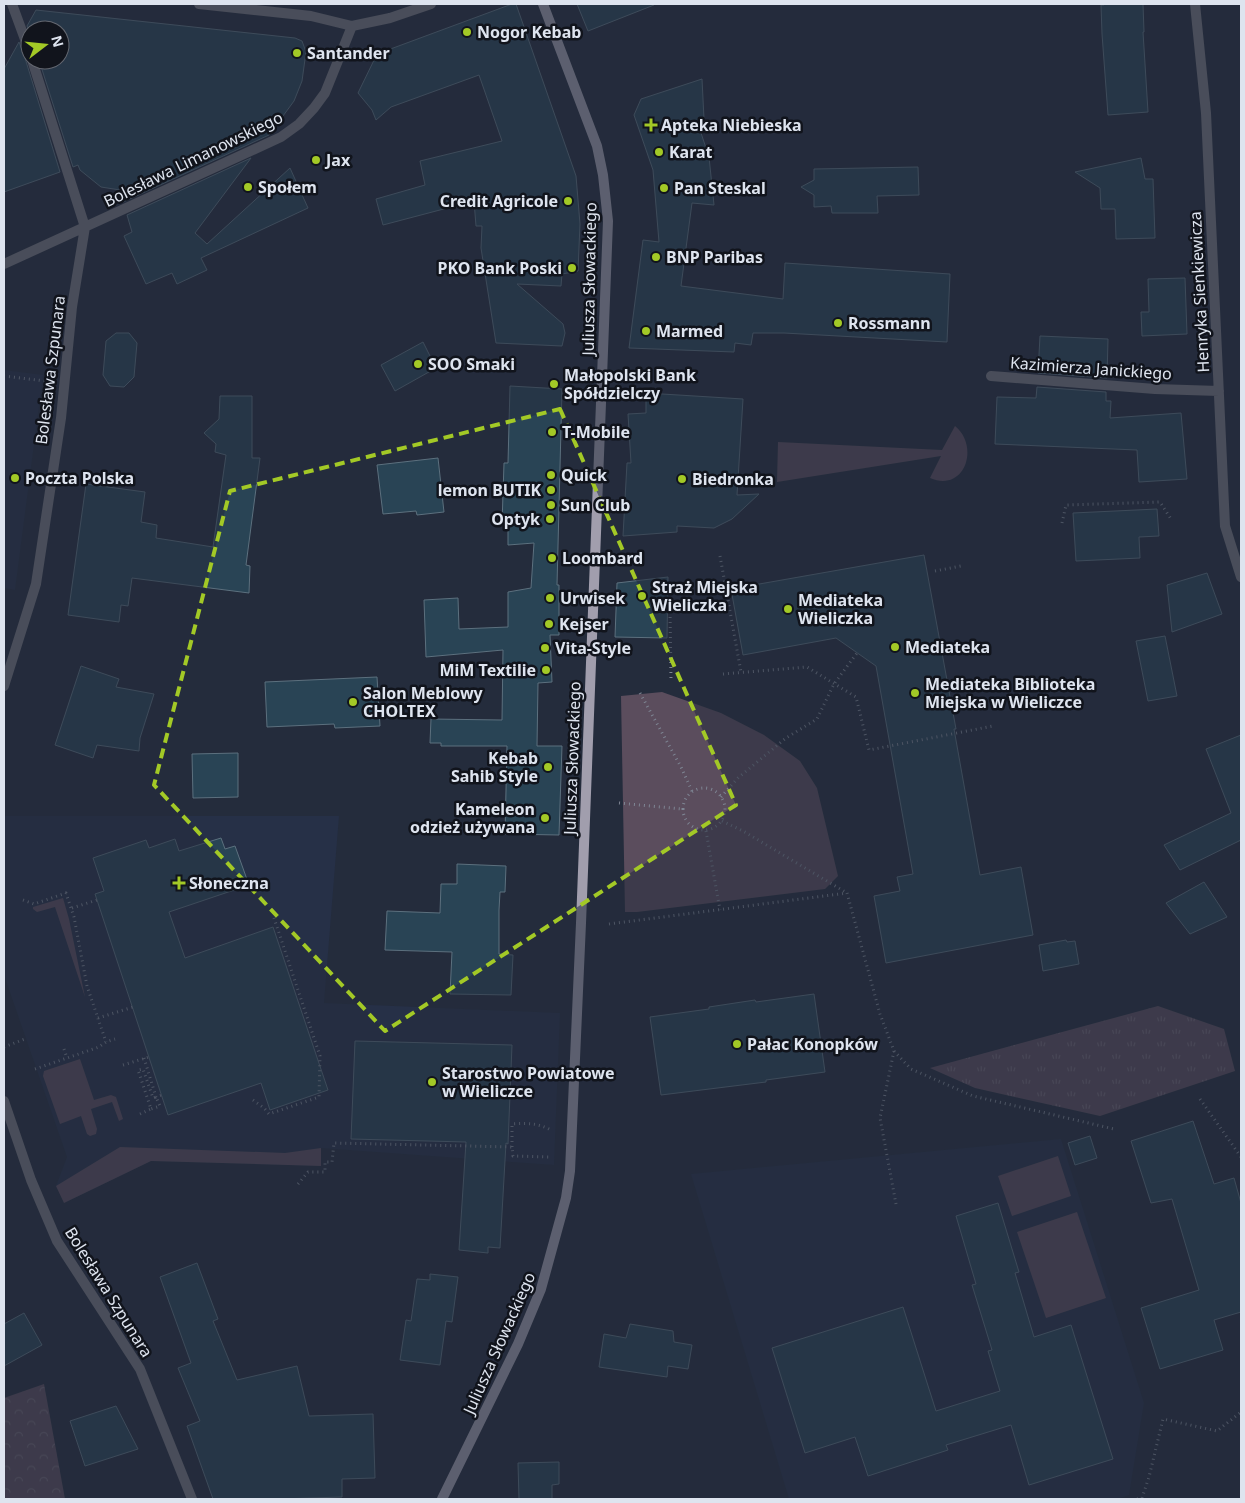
<svg xmlns="http://www.w3.org/2000/svg" width="1245" height="1503" font-family="'Noto Sans',sans-serif">
	<style>
		.built { fill: #263047 }
		.green { fill: #5b4d5d }
		.forest { fill: url(#forest-crowns) }
		.park { fill: url(#park-tufts) }
		.building { fill: #294455; stroke: #5c707e }
		.lines { fill: none; stroke-linecap: round; stroke-linejoin: round }
		.path { stroke: #7e8593; stroke-width: 3; stroke-dasharray: 1 4; stroke-linecap: butt }
		.street { stroke: #76757e; stroke-width: 10 }
		.secondary { stroke: #a19ead; stroke-width: 10 }
		.marked { fill: none; stroke: #a3c926; stroke-width: 4; stroke-dasharray: 10 6; stroke-linejoin: round }
		.poi-dot { fill: #a3c926; stroke: #11141c; stroke-width: 2 }
		.labels { text-anchor: middle; dominant-baseline: central; stroke-width: 5; stroke-linejoin: round; paint-order: stroke }
		.poi-label { font-size: 16px; font-weight: bold; fill: #dee4ef; stroke: #11141c; text-anchor: start }
		.street-label { font-size: 16px; fill: #dee4ef; stroke: #11141c }
	</style>
	<defs>
		<pattern id="forest-crowns" width="20" height="18" patternUnits="userSpaceOnUse" patternTransform="scale(1.25)"><rect width="20" height="18" fill="#5b4d5d"/><path d="M2 6a3 3 0 1 1 6 0M12 15a3 3 0 1 1 6 0" fill="none" stroke="#726675"/></pattern>
		<pattern id="park-tufts" width="24" height="20" patternUnits="userSpaceOnUse" patternTransform="scale(1.25)"><rect width="24" height="20" fill="#5b4d5d"/><path d="M3 7l-1-3M5 7V3M7 7l1-3M15 17l-1-3M17 17v-4M19 17l1-3" fill="none" stroke="#726675"/></pattern>
	</defs>
	<rect width="100%" height="100%" fill="#242c3c"/>
	<!-- built -->
	<path class="built" d="M4,370l39,5 -28,215 -11,-2z
		M4,816h335l-15,187 236,10 -6,152 -233,-17v18l-170,-5 -87,42 -8,-17 11,-29 -63,-182z
		M1061,1139l83,264 -15,92 -12,4h-328l-98,-325z"/>
	<!-- green -->
	<path class="green" d="M955,426c25,20 10,67 -25,52l11,-22 -164,26 1,-40 164,8z
		M662,692l59,21 43,22 36,26 17,27 21,88 -13,13 -188,23h-12l-4,-216z
		M63,898l6,21 16,78 -30,-90 -18,5 -4,-3v-2z
		M80,1059l14,41 17,-5 5,2 7,22 -4,2 -7,-19 -21,7 6,20 -1,5 -6,2 -3,-2 -6,-18 -21,8 -17,-48 1,-5z
		M120,1147l165,6 36,-5v18l-170,-5 -87,42 -8,-17z
		M1058,1156l13,40 -59,20 -14,-40z
		M1077,1212l29,86 -60,20 -29,-86z"/>
	<!-- forest -->
	<path class="forest" d="M44,1384l21,115h-61v-101z"/>
	<!-- park -->
	<path class="park" d="M1158,1006l66,23 11,42 -135,45 -125,-28 -45,-20z"/>
	<!-- building -->
	<path class="building" d="M512,4h4l60,172 4,48 -2,47 -16,3 -1,12 -44,-2 46,40 2,9 -3,13 -66,-3 -15,-95 1,-22h-6l-2,-25 -91,24 -7,-26 49,-14 -5,-24 82,-20 -23,-66 -88,32 -15,13 -4,-10 -14,-17 19,-39z
		M577,4h77v1l-66,26z
		M1104,4h39l1,28h-1l5,80 -40,3 -6,-81 -1,-29h3z
		M36,10l259,28 7,3 4,11 -4,29 -8,20 -25,34 -146,67 -3,-12 -19,-3 -21,-17 -2,-5 -5,2 -34,-107h21v-30h-30v3l-3,-7z
		M19,42l6,16 35,114 -56,20v-123z
		M702,79l2,40 -7,2 12,36 5,48 -22,-2 -11,83 102,13 2,-36 165,11 -3,68 -163,-9h-31l-2,12 -16,-2 -1,9 -105,-4 14,-108 16,2 -6,-72 -19,-55 7,-16z
		M251,158l-56,75 12,11 83,-76 18,40 -107,50 6,12 -30,14 -5,-11 -26,11 -22,-48 8,-4 -5,-17z
		M1141,158l4,21h8l2,59 -39,1 -1,-30h-14l-1,-21 -25,-16z
		M918,167l1,28 -42,1 1,17h-46l-1,-7 -17,1v-12l-13,-8 13,-7v-11z
		M1185,278l2,56 -45,2 -1,-24h8l-1,-33z
		M116,333h13l8,10 -3,34 -10,10 -14,-1 -7,-11 3,-34z
		M1040,336l68,3 -1,39 -69,-5z
		M423,342l13,26 -41,23 -14,-26z
		M510,386l52,3 -5,196h2v50h-9l2,47 -14,1 -1,63h25l-3,89 -54,-1 2,-88h-66v-3h-11l1,-24 71,1 1,-70 -77,7 -2,-57 34,-2 1,31 49,-2v-35l23,-4 3,-45 -26,2v-20h-6l2,-62h4z
		M1037,387l69,5v9h5l-1,17 71,-5 6,66 -48,3 -2,-32 -142,-6 2,-47 39,1z
		M646,393l97,6 -6,96 22,-1 -27,25 -18,9 -37,-2v6l-54,4 4,-73h4l-3,-49 18,-1z
		M220,396h32v62h8l-14,107 4,1 -1,27 -117,-15 -4,28 -7,-1 -2,17 -51,-7 18,-131 59,8 -4,30 16,3 -1,13 57,9 13,-92 -11,-3 1,-8 -12,-11 15,-14z
		M438,458l6,54 -27,3 -1,-4 -33,3 -6,-49z
		M1157,509l2,27 -20,1 1,21 -64,3 -3,-48z
		M924,555l32,174h-2l26,146 41,-8 12,68 -147,28 -12,-67 26,-5 -3,-14 16,-3 -37,-208 -40,-28 -93,17 -12,-66z
		M1207,573l15,41 -50,18 -5,-47z
		M668,577l-1,61 -52,-1 2,-54z
		M1165,636l12,60 -29,5 -12,-60z
		M81,666l38,13 -3,8 38,7 -14,44 -1,13 -42,-6 -4,13 -38,-13z
		M377,677l3,49 -45,2 -1,-4 -67,3 -2,-45z
		M1241,735v105l-61,30 -16,-25 67,-32 -25,-64z
		M238,753v44l-45,1 -1,-44z
		M221,838l4,11 10,-3 14,39 -80,27 16,46 88,-31 55,163 -58,20 -9,-27 -93,32 -73,-221 9,-3 -11,-33 53,-18 3,8 26,-9 4,12z
		M457,864l49,2 -1,26h-5l-1,18v44l14,1 -2,40 -61,-1 2,-42 -67,-2 2,-39 53,2 1,-29h16z
		M1204,882l23,35 -37,17 -24,-31z
		M1066,940l1,2 8,-1 4,23 -36,7 -4,-26z
		M814,994l11,78 -59,8v2l-105,13 -11,-78 59,-8v-2l46,-7 1,2z
		M355,1041l157,4 -4,99 -2,-1 -6,105 -12,-1v6l-29,-3 7,-108 -115,-3z
		M1193,1121l21,63 20,-6 7,25v109l-27,8 9,30 -63,19 -19,-61 58,-18 -27,-91 -21,4 -20,-62z
		M1090,1136l7,22 -22,7 -7,-22z
		M998,1203l21,69 -4,1 19,64 37,-12 42,134 -84,26 -18,-60 -65,20 2,5 -80,26 -13,-39 -50,16 -33,-105 131,-41 33,104 64,-20 -12,-40 4,-1 -20,-65 4,-1 -20,-68z
		M197,1263l21,56 -5,2 24,59 60,-14 12,50 64,-2 2,64 -33,1v18l-63,2h-66l-26,-73 13,-5 -22,-53 13,-5 -31,-86z
		M430,1274l28,3 -6,45 -6,-1 -6,44 -40,-5 6,-40 5,1 6,-42 13,1z
		M24,1313l18,32 -38,21v-42z
		M630,1324l43,7 1,11 18,3 -4,24 -20,-3 -1,11 -68,-10 5,-33 22,4z
		M116,1406l22,43 -53,17 -15,-45z
		M559,1462v22l-7,1v14h-33l-1,-36z"/>
	<g class="lines">
		<!-- path -->
		<path class="path" d="M487,4v2
			M309,51l9,4
			M4,376l41,5
			M1062,523l4,-18 94,-3 11,17
			M720,556l21,116
			M935,571l26,-5
			M667,610h3l1,70
			M723,674l84,-7 49,30 13,53 124,-24
			M640,693l41,74 11,24
			M683 809a21 21 0 1 1 42 0a21 21 0 1 1-42 0Z
			M721,797l17,-19 48,-40 31,-19 17,-35 23,-31
			M619,803l63,6
			M722,821l21,10 104,62
			M706,831l14,79
			M847,893l33,121 14,37 17,18 62,27 141,33
			M23,900l11,4 32,-11 8,24 13,69 19,56
			M72,908l25,-8
			M609,924l238,-31
			M98,1018l35,-11
			M4,1047l21,-8
			M64,1049l3,9
			M894,1051l-14,67 16,86
			M144,1058l12,39 6,-2
			M123,1065l26,-8
			M35,1069l64,-22 7,-5 9,-3
			M1200,1099l41,58
			M253,1100l11,8 5,6 50,-17 1,-41 -46,-138
			M140,1114l11,-5 -13,-39 5,-1 10,29 3,-1 4,9 -9,3
			M512,1147v-23c15,-1 26,-1 39,6
			M298,1184l10,-12h17v-10h7l2,-19 178,4 1,9 38,1
			M1137,1499l5,-1 7,-21 14,-58 54,12 24,-19"/>
		<!-- street -->
		<path class="street" d="M12,4l18,49
			M199,4l112,12 41,10
			M1195,4l11,109 19,413 16,51
			M4,264l277,-127 18,-13 15,-16 11,-15 27,-67 38,-8 41,-14
			M991,376l164,13 64,2
			M4,686l32,-102 25,-166 11,-111 13,-80 -53,-167
			M4,1101l27,79 26,61 83,128 52,130"/>
		<!-- secondary -->
		<path class="secondary" d="M442,1499l76,-155 23,-55 25,-91 4,-27 11,-248 27,-702 -5,-46 -6,-29 -54,-142"/>
	</g>
	<!-- marked area -->
	<path d="M0 0H1245V1503H0ZM560,409l176,396 -351,226 -231,-246 76,-294z" fill="#242c3c" fill-opacity=".55" fill-rule="evenodd"/>
	<path class="marked" d="M560,409l176,396 -351,226 -231,-246 76,-294z"/>
	<!-- markers -->
	<g class="poi-dot">
		<circle cx="467" cy="32" r="5"/>
		<circle cx="297" cy="53" r="5"/>
		<path d="M648.5 117.5h5v5h5v5h-5v5h-5v-5h-5v-5h5z"/>
		<circle cx="659" cy="152" r="5"/>
		<circle cx="316" cy="160" r="5"/>
		<circle cx="248" cy="187" r="5"/>
		<circle cx="664" cy="188" r="5"/>
		<circle cx="568" cy="201" r="5"/>
		<circle cx="656" cy="257" r="5"/>
		<circle cx="572" cy="268" r="5"/>
		<circle cx="838" cy="323" r="5"/>
		<circle cx="646" cy="331" r="5"/>
		<circle cx="418" cy="364" r="5"/>
		<circle cx="554" cy="384" r="5"/>
		<circle cx="552" cy="432" r="5"/>
		<circle cx="551" cy="475" r="5"/>
		<circle cx="15" cy="478" r="5"/>
		<circle cx="682" cy="479" r="5"/>
		<circle cx="551" cy="490" r="5"/>
		<circle cx="551" cy="505" r="5"/>
		<circle cx="550" cy="519" r="5"/>
		<circle cx="552" cy="558" r="5"/>
		<circle cx="642" cy="596" r="5"/>
		<circle cx="550" cy="598" r="5"/>
		<circle cx="788" cy="609" r="5"/>
		<circle cx="549" cy="624" r="5"/>
		<circle cx="895" cy="647" r="5"/>
		<circle cx="545" cy="648" r="5"/>
		<circle cx="546" cy="670" r="5"/>
		<circle cx="915" cy="693" r="5"/>
		<circle cx="353" cy="702" r="5"/>
		<circle cx="548" cy="767" r="5"/>
		<circle cx="545" cy="818" r="5"/>
		<path d="M176.5 875.5h5v5h5v5h-5v5h-5v-5h-5v-5h5z"/>
		<circle cx="737" cy="1044" r="5"/>
		<circle cx="432" cy="1082" r="5"/>
	</g>
	<g class="labels">
		<!-- poi labels -->
		<g class="poi-label">
			<text x="477" y="32">Nogor Kebab</text>
			<text x="307" y="53">Santander</text>
			<text x="661" y="125">Apteka Niebieska</text>
			<text x="669" y="152">Karat</text>
			<text x="326" y="160">Jax</text>
			<text x="258" y="187">Społem</text>
			<text x="674" y="188">Pan Steskal</text>
			<text x="558" y="201" text-anchor="end">Credit Agricole</text>
			<text x="666" y="257">BNP Paribas</text>
			<text x="562" y="268" text-anchor="end">PKO Bank Poski</text>
			<text x="848" y="323">Rossmann</text>
			<text x="656" y="331">Marmed</text>
			<text x="428" y="364">SOO Smaki</text>
			<text x="564" y="375">Małopolski Bank<tspan x="564" dy="18">Spółdzielczy</tspan></text>
			<text x="562" y="432">T-Mobile</text>
			<text x="561" y="475">Quick</text>
			<text x="25" y="478">Poczta Polska</text>
			<text x="692" y="479">Biedronka</text>
			<text x="541" y="490" text-anchor="end">lemon BUTIK</text>
			<text x="561" y="505">Sun Club</text>
			<text x="540" y="519" text-anchor="end">Optyk</text>
			<text x="562" y="558">Loombard</text>
			<text x="652" y="587">Straż Miejska<tspan x="652" dy="18">Wieliczka</tspan></text>
			<text x="560" y="598">Urwisek</text>
			<text x="798" y="600">Mediateka<tspan x="798" dy="18">Wieliczka</tspan></text>
			<text x="559" y="624">Kejser</text>
			<text x="905" y="647">Mediateka</text>
			<text x="555" y="648">Vita-Style</text>
			<text x="536" y="670" text-anchor="end">MiM Textilie</text>
			<text x="925" y="684">Mediateka Biblioteka<tspan x="925" dy="18">Miejska w Wieliczce</tspan></text>
			<text x="363" y="693">Salon Meblowy<tspan x="363" dy="18">CHOLTEX</tspan></text>
			<text x="538" y="758" text-anchor="end">Kebab<tspan x="538" dy="18">Sahib Style</tspan></text>
			<text x="535" y="809" text-anchor="end">Kameleon<tspan x="535" dy="18">odzież używana</tspan></text>
			<text x="189" y="883">Słoneczna</text>
			<text x="747" y="1044">Pałac Konopków</text>
			<text x="442" y="1073">Starostwo Powiatowe<tspan x="442" dy="18">w Wieliczce</tspan></text>
		</g>
		<!-- street labels -->
		<g class="street-label">
			<text transform="translate(193 159) rotate(-26)">Bolesława Limanowskiego</text>
			<text transform="translate(589 279) rotate(-89)">Juliusza Słowackiego</text>
			<text transform="translate(1199 292) rotate(-93)">Henryka Sienkiewicza</text>
			<text transform="translate(1091 368) rotate(4)">Kazimierza Janickiego</text>
			<text transform="translate(50 370) rotate(-83)">Bolesława Szpunara</text>
			<text transform="translate(572 758) rotate(-88)">Juliusza Słowackiego</text>
			<text transform="translate(109 1292) rotate(58)">Bolesława Szpunara</text>
			<text transform="translate(499 1343) rotate(-66)">Juliusza Słowackiego</text>
		</g>
	</g>
	<!-- border -->
	<rect width="1245" height="1503" fill="none" stroke="#dee4ef" stroke-width="10"/>
	<!-- north arrow -->
	<g transform="translate(45 45) rotate(74)"><circle r="24" fill="#11141c" stroke="#636770"/>
	<path d="M0-4L9 19L0 12L-9 19Z" fill="#a3c926"/>
	<text y="-8" font-size="14" font-weight="bold" text-anchor="middle" fill="#dee4ef">N</text>
	</g>
</svg>
